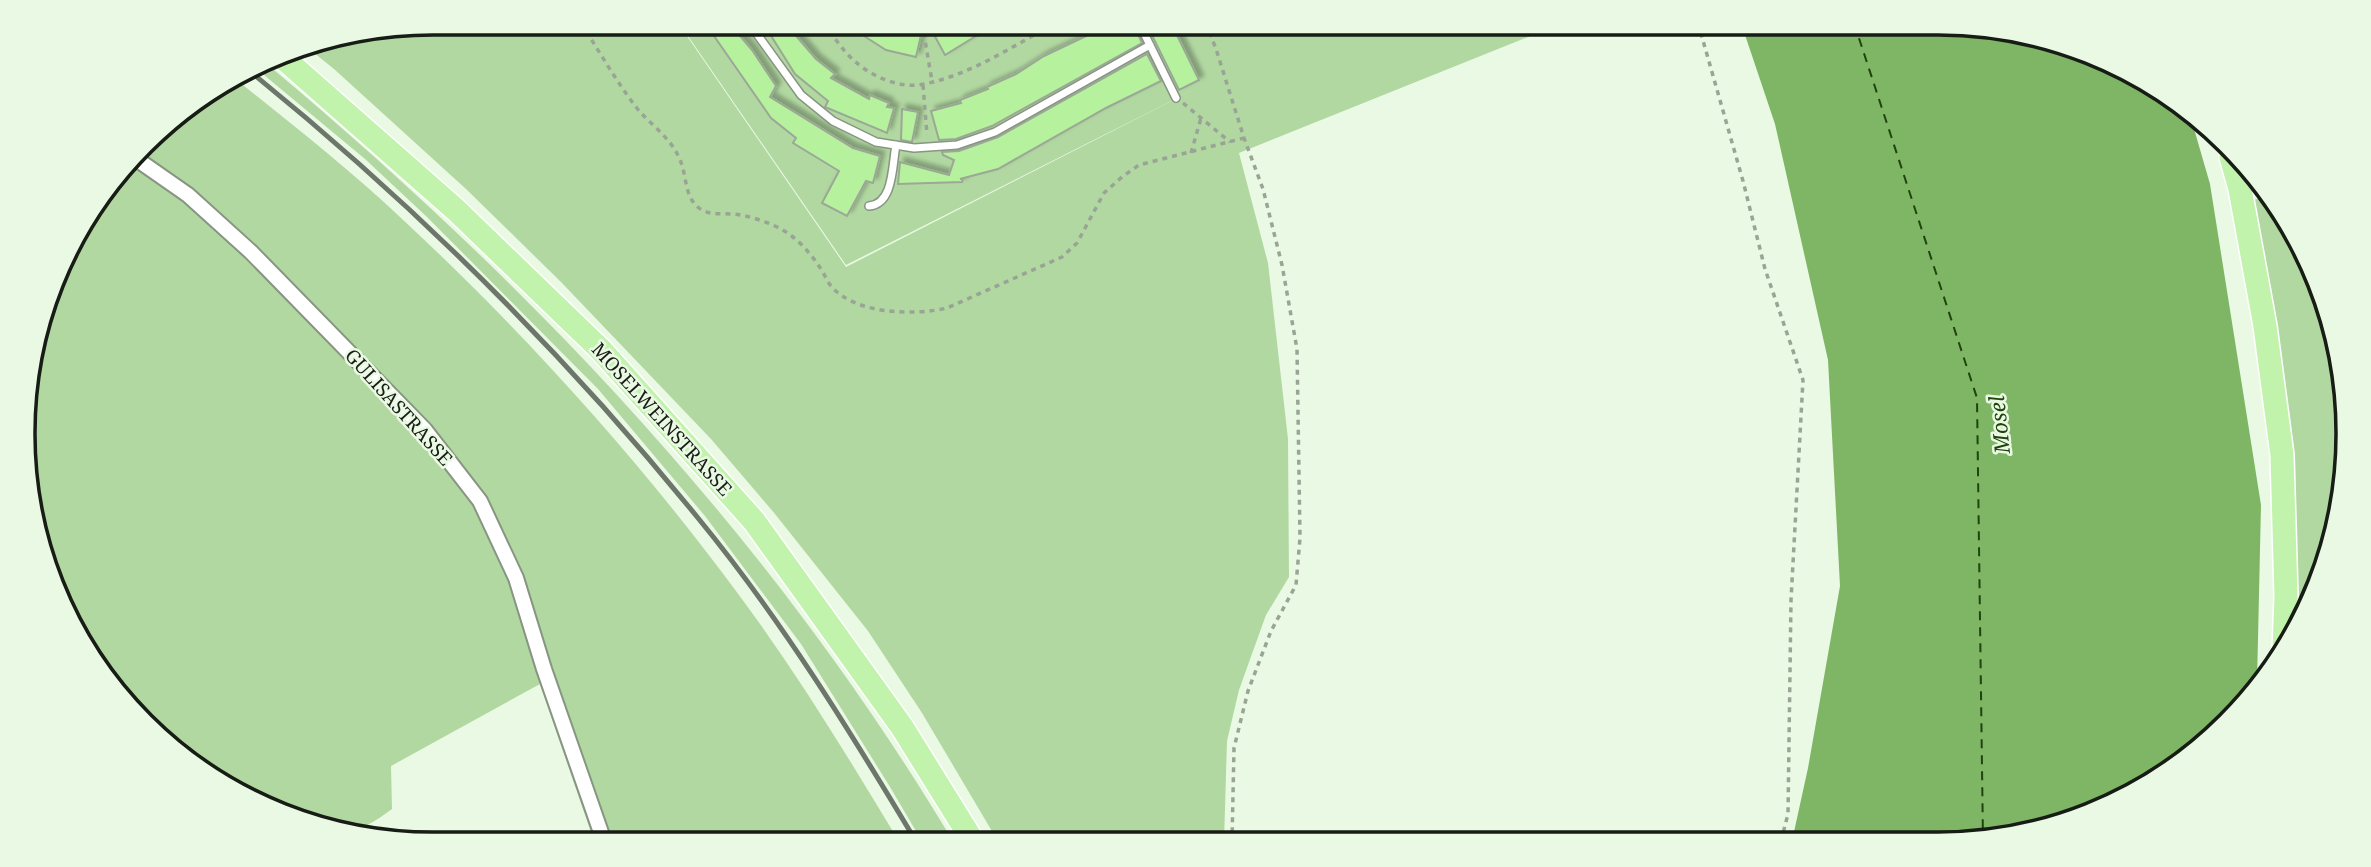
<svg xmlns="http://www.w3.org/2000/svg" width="2371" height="867" font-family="'Noto Serif',serif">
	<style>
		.green { fill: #b2d8a2 }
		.water { fill: #7eb666 }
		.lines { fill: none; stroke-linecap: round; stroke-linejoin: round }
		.ferry { stroke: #20440c; stroke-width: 2; stroke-dasharray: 9 7; stroke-linecap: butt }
		.building { fill: #b6f19e; stroke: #9ba895; stroke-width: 2; filter: url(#shadow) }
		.lane-casing { stroke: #879582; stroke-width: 10 }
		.street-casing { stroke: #879582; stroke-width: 18 }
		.primary-casing { stroke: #fff; stroke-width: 26 }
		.path { stroke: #99a495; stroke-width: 3.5; stroke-dasharray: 5 5; stroke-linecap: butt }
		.lane { stroke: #fff; stroke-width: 7 }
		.street { stroke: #fff; stroke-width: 14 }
		.primary { stroke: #c2f3ac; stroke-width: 23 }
		.rail { stroke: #6d766a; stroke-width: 5 }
		.labels { text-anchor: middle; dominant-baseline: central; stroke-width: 5; stroke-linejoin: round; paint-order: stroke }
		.street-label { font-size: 19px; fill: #171c15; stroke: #eaf9e4 }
		.water-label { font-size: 21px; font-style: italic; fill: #20440c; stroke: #eaf9e4 }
		.rim { fill: none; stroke: #171c15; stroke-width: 3.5 }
	</style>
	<defs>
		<filter id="shadow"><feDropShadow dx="4.5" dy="-4.5" stdDeviation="2" flood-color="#0004"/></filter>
	</defs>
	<rect width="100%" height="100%" fill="#eaf9e4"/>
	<!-- green -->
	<path class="green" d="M434,23h244l168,244 355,-181 -355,179 -167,-242h884l-324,130 29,110 20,176 1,138 -23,38 -27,75 -12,51 -3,101 -225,1 -77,-130 -54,-82 -93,-117 -64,-75 -150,-157 -95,-93 -132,-120 -31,-25z
		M267,64c269,225 507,477 687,779h-31l-33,-56 -89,-143 -96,-128 -107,-127 -171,-172 -62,-58 -107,-89z
		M238,81c55,44 111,88 162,136 123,114 236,239 336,374 60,80 112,166 164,252l-305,1 -55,-160 -149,82 1,43c-19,14 -35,25 -60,22l-4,-12 -28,-2 -116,-57 -92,-99 -61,-147 -5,-134 52,-152 85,-104z
		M2265,196l28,32 52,152 -11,160 -38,92 -1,-174 -44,-257z"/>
	<!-- water -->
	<path class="water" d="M1741,23h196l107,14 144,71 22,76 51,321 -4,178 -48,59 -90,60 -127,39h-200l16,-73 32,-182 -12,-226 -53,-236z"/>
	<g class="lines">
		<!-- ferry -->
		<path class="ferry" d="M1854,23l123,375 6,443"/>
	</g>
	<!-- building -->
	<path class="building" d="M705,23h24l23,27 24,36 -6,11 83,51 27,8 -7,27 -7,-2 -19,35 -25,-13 17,-32 -46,-28 3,-5 -25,-20z
		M763,23h22l31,36 19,15 -4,4 38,21 1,-4 19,8 -2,4 7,1 -7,25 -62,-26 3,-6 -33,-27z
		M873,23h16l13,8 19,4 -5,22 -30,-7 -22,-14z
		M948,23h49l-52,32 -13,-24z
		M1100,23h33l9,20 -150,83 -36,13 -17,1 -8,-29 30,-8 -1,-3 28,-11 -1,-2 29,-13 28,-18 59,-28z
		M1146,23h25l28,57 -20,10z
		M1147,54l14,27 -55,27 -108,61 -38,10h3l-1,3 -64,2 2,-22 49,13 5,-15 -11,-5 -1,-3 17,-1 39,-14z
		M902,109l16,3 -6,30 -11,-2z"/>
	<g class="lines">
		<defs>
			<path id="lane" d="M749,23l52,72 32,26 43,21 38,6 43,-3 38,-13 155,-87
				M1139,23l37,75
				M869,206c25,-2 23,-41 27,-61"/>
			<path id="street" d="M135,158l53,37 63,57 174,178 55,71 36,77 28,91 61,175"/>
			<path id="primary" d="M281,56l175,154 145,140 153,171 148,206 72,116
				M2231,157l9,32 25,137 17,129 4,141 -2,54"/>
		</defs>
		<!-- lane casing -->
		<use href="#lane" class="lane-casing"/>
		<!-- street casing -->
		<use href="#street" class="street-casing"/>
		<!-- primary casing -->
		<use href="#primary" class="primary-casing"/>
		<!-- path -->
		<path class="path" d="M581,23c18,28 35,58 55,84 14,18 35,30 44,53 7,15 4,37 19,48 11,9 28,4 41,7 12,2 24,6 35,11 20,9 34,25 46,43 4,6 6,13 11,18 23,27 82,29 115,21l115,-51 15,-14 27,-50 18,-16 17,-12 105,-27
			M824,23c10,14 21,31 34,41 17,14 44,25 66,20 47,-9 90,-39 132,-61
			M922,23l10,58
			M1206,23l10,26 28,89 19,51 19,76 15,84 3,189 -4,47 -25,46 -23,60 -14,57 -2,94
			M1698,23l45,158 22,88 38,111 -12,220 -3,214 -7,27
			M923,85l4,50
			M1183,103l47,39
			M1191,153l10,-35"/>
		<!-- lane -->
		<use href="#lane" class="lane"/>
		<!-- street -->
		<use href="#street" class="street"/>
		<!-- primary -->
		<use href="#primary" class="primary"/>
		<!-- rail -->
		<path class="rail" d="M252,73c164,133 313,281 446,445 83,101 152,213 219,325"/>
	</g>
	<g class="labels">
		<!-- street labels -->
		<g class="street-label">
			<text transform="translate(399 407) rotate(48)">GULISASTRASSE</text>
			<text transform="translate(662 419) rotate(48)">MOSELWEINSTRASSE</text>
		</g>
		<!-- water labels -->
		<g class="water-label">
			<text transform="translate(1999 425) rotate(-96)">Mosel</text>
		</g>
	</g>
	<!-- crop -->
	<path d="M0 0H2371V867H0ZM433 35H1938A398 398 0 0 1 2336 433V434A398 398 0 0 1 1938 832H433A398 398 0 0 1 35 434V433A398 398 0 0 1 433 35Z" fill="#eaf9e4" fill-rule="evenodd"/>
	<path class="rim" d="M433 35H1938A398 398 0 0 1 2336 433V434A398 398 0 0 1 1938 832H433A398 398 0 0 1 35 434V433A398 398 0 0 1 433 35Z"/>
</svg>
